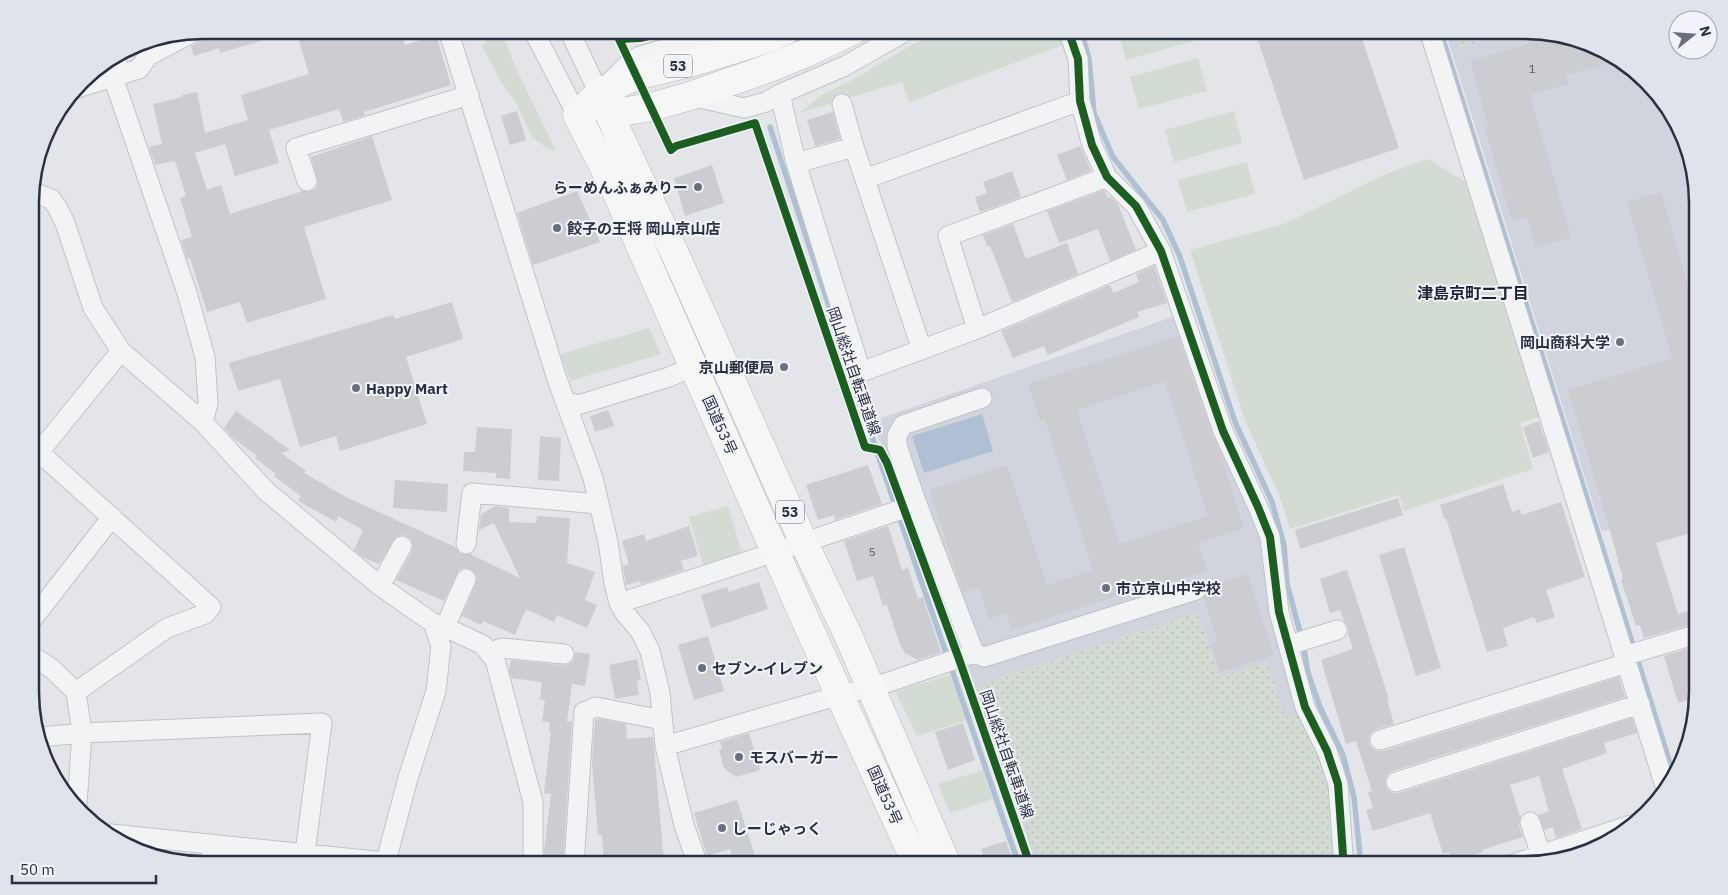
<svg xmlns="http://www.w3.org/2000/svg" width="1728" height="895" font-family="'IBM Plex Sans','Noto Sans JP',sans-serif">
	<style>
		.built { fill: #d1d4dc }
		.grass { fill: #d3dcd3 }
		.park { fill: url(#park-dots) }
		.water { fill: #afc0d5 }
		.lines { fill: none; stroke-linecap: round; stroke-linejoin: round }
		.stream { stroke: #afc0d5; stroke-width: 5.5 }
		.building { fill: #cbcdd1; fill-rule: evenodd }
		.minor-casing { stroke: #c1c3c7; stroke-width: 21 }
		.highway-casing { stroke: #b5b8bd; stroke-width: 29 }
		.minor { stroke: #f2f3f5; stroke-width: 19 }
		.highway { stroke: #f6f6f7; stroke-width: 28 }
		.cycleway-casing { stroke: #f1f3f8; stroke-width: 11 }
		.cycleway { stroke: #1b5e20; stroke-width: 8 }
		.poi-dot { fill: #69707d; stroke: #f1f3f8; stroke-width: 2 }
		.labels { text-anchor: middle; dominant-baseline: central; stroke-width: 4; stroke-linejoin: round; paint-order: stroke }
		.number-label { font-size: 12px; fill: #525967 }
		.shield { fill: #f1f3f8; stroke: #646b79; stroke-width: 1 }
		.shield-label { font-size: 14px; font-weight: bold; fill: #283143 }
		.poi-label { font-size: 15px; font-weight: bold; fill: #283143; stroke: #f1f3f8; text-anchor: start }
		.street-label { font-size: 15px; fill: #283143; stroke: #f1f3f8 }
		.neighbourhood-label { font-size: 16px; font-weight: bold; fill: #1a2234; stroke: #f1f3f8 }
		.rim { fill: none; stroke: #283143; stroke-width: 2.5 }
	</style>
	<defs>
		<pattern id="park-dots" width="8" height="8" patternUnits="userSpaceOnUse" patternTransform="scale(1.25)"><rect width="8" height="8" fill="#d3dcd3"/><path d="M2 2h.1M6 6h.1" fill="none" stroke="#b5bdb6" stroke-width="1.8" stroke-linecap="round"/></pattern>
	</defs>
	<rect width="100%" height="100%" fill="#e3e5e9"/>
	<!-- built -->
	<path class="built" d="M1445,30h81l76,18 67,58 28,74v324l-95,28z
		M1178,315l76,194 86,349 -24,7h-279l-72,-208 -74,-197 -13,-22 -5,-17z"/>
	<!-- grass -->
	<path class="grass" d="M493,30h8l14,36 41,85 -8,-2 -16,-12 -15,-33 -16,-22 -19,-36z
		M938,30h126l4,13 -159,59 -7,-20 -103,31 23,-18 30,-15z
		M1118,30h73l3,11 -68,19z
		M1198,58l9,33 -68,18 -9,-32z
		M1234,111l8,32 -68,19 -9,-32z
		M1428,159l41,25 74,232 -23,7 13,46 -129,42 -5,-16 -109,34 -9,-29 -36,-80 -55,-170 94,-26 104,-51z
		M1247,162l8,32 -68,18 -9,-32z
		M649,328l12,26 -91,27 -9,-27z
		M728,506l15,50 -39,13 -15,-52z
		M950,675l17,45 -50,16 -22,-45z
		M983,770l10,29 -43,14 -12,-29z"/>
	<!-- park -->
	<path class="park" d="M1456,30h60l-55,17z
		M1198,612l21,65 48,-14 18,55 16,-5 33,72 5,71 -30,9h-269l-61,-177 25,-12z"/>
	<!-- water -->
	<path class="water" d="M982,414l11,37 -69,22 -12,-37z"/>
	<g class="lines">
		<!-- stream -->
		<path class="stream" d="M1081,30l8,29 5,54 19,44 50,63 17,37 55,165 37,80 12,43 3,39 16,59 5,30 12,34 23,48 11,42 7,68
			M1440,30l234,746
			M770,127l112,340 137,398"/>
	</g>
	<!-- building -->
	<path class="building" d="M220,30h64v4l-64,19 -1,-5 -25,8 -3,-10 8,-4 5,-7z
		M324,30h76l5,15 31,-10 15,50 -87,27 1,3 -22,7 -4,-13 -70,21 10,33 -44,13 -10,-32 -30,9 12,37 14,-5 9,29 73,-23h8l5,-3 2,-5 -7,-26 61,-21 20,64 -88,27 22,72 -79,24 -7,-21 -33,10 -17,-54 -3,1 -6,-19 11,-3 -12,-39 6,-2 -11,-35 -20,4 -6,-18 13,-3 -9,-40 30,-7 -1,-2 15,-3 8,41 43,-13 -7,-25 68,-21 -11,-36z
		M1279,30h80l40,118 -95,32 -47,-143z
		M1537,33l65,15 15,13 -51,14 2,9 -38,11 41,142 -35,11 -9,-31 -15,4 -28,-95 4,-1 -18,-64 59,-17 -3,-8z
		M517,111l9,29 -16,5 -9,-29z
		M833,112l7,27 -25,7 -8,-26z
		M1080,146l11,25 -24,9 -10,-25z
		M712,165l12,38 -39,13 -11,-38z
		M1012,171l9,26 -41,15 -5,-15 12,-4 -4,-11z
		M1104,190l4,8 3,-1 7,7 18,46 -26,11 -12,-32 -39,14 -12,-32z
		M577,191l23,51 -67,23 -16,-52z
		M1661,192l36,125v56l-9,3 9,23v71l-6,2 6,39 1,20 -42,12 22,71 14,-4 4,13 -52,15 -4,-13 -4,1 -15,-46 2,-1 -12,-45 -43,-144 104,-32 -45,-156z
		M1013,224l13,35 41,-16 11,31 -66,28 -22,-56h-3l-4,-11z
		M1154,266l13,37 -30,9 2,5 -91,38 -4,-9 -31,12 -12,-27 109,-46 3,8 26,-11 -3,-8z
		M452,302l11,37 -57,18 21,67 -87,27 -4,-15 -36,11 -20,-68 -42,12 -9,-28 164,-48 2,4z
		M1178,336l34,99 8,17 24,76 -46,15 9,28 -54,17 -1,-3 -140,45 -6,-17 -17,6 -10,-32 -16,5 -34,-102 78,-25 40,120 46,-15 -48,-150 -5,1 -12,-37zM1165,381l43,135 -88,28 -43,-134z
		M608,410l6,16 -19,6 -5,-16z
		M236,411l54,39 -9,3 25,18 -2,2 42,24 109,50 5,6 10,1 50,24 -26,-55 -15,7 2,-16 15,-8 13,2v14l27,1 1,-7 33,2 -3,45 28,9 -10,28 12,5 -10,23 -30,-13 -3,7 -28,-13 -11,26 -32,-14 -2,4 -19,-9 14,-33 1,-5 -2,-5 -5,-4 -6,-1 -5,2 -15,31 -48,-21 16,-29 1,-6 -2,-5 -4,-4 -5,-1 -6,2 -17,27 -17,-7 -8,-7 9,-20 -25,-14 -2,6 -38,-21 3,-5 -27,-20 2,-2 -21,-16 2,-2 -24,-18 -9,-10z
		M1539,421l10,31 -16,6 -10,-31z
		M477,427l35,2 -2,50 -14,-1v-5l-33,-2 1,-19h11z
		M540,436l21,2 -2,43 -21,-1z
		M868,465l14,39 -47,16 -1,-5 -16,5 -12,-35z
		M395,480l53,4 -1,28 -54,-4z
		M1503,484l9,28 8,-3 2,6 39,-13 24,75 -39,13 9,27 -18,6 -3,-6 -31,11 5,18 -21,6 -41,-134 -2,1 -4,-14z
		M1398,498l5,17 -103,34 -5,-19z
		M689,526l9,30 -17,5 3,9 -43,14 -1,-3 -14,4 -3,-19 6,-2 -7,-23 22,-7 2,7z
		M888,526l14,44 6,-2 10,31 5,-2 18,55 -23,8 -13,-7 -5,-8 -13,-40 -4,1 -10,-30 -16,5 -13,-40z
		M1404,547l37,121 -25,8 -37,-121z
		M1347,570l42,129h-2l7,25 -17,5 -6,4 -2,5v6l4,5 4,2h6l236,-74 6,20 -232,74 -5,3 -3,5v6l3,5 5,3h6l233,-75 5,15 -33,10 3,10 -45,16 20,60 -26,9 -3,-11 -9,3 -6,-15 11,-4 -10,-35 -29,9 10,32 -1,8 4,12 -41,13 1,2 -31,9 -3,-9 -6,2 -13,-41 -57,18 -7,-21 7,-2 -5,-16 4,-1 -16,-50 -10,3 -25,-84 32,-11 -5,-16v-6l-4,-6 -4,-11 -10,3 -10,-34z
		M1248,574l26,81 -54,17 -9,-29 6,-2 -13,-43 3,-5v-6z
		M759,582l9,27 -57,19 -10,-33 26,-8 2,5z
		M708,636l16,55 -30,9 -16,-55z
		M1698,646l-1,51 -19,6 -14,-47z
		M575,652l15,2 -5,32 -13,-2 -5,38 5,-1 -9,144h-19v-14l7,-57 -7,-1 7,-62h-2l1,-9 -8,-1 3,-21 -5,-1 2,-17 -31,-4 -2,-8 2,-10 52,5 5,-1 5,-3z
		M637,659l4,21 -4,1 2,14 -24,4 -6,-34z
		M600,719l26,5 1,15 26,-2 10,114 4,14h-63l-2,-30h-4l-6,-73 3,-42z
		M963,723l12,37 -27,10 -13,-38z
		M749,733l11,37 -24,7 -12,-9 -5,-18 3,-1 -2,-7z
		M737,800l21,65h-23l-5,-16 -23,7 -13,-43z
		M1006,841l7,20 -11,4h-16l-5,-16z"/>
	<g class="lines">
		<defs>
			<path id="minor" d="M448,30l109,349 36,99 15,64 6,41 5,20 5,9 16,19 10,20 10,42 5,53 19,79 14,40
				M533,30l44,85h11
				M569,30l35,74
				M1068,30l10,29 2,42 12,44 15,32 29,29 25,45 62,180 35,76 12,30 9,75 26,95 22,44 11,33 5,71 3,10
				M1429,30l236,756
				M115,57l6,18
				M113,77l74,216 18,64 3,46 -5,19
				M609,83l21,-21 10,-6 88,-26
				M77,88l62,-19 9,-13 45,-24
				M780,94l16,69 65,209 116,-43 184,-78
				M691,96l53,12 22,-6 14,-8 65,-28 63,-36
				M842,104l12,43 68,203
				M796,163l58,-16
				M865,179l215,-78
				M307,181l-11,-33 173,-53
				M30,191l21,8 6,8 8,16 28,85 28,43 82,71 63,69 114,95 53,37 12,4 38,18 12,15 38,142v63
				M977,329l-29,-93 159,-59
				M982,398l-79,27 -6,11v10l20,58 57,149 10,4 212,-67
				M566,401l12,4 91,-28 25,-11
				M31,445l180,162 -6,7 -38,14 -91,64
				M32,461l89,-110
				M466,544l6,-51 127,11
				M380,586l22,-40
				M619,603c100,-32 199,-65 298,-99
				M31,621l81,-104
				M445,627l21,-48
				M1289,645l48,-15
				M489,652l13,-4 62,6
				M31,655l20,13 25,24 6,41 -5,71
				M1624,656l74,-22
				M40,737l42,-4 240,-10 -17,130
				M1380,740l247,-77
				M665,746l158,-46 63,-17 88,-30
				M1396,782l244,-78
				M1530,822l11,33
				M111,834l274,28
				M211,865l1,-21
				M385,865l23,-87 28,-87 5,-45 -8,-23
				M574,865l10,-153 12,-5 66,13
				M1510,865l121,-40"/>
			<path id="highway" d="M787,30l-26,11 -67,21 -58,14 -37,17 -22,22 38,74 189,428 113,248
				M854,30l-48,23 -34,14 -82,29 -39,11 -42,7 67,142 127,285 45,94 99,230"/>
		</defs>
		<!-- minor casing -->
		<use href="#minor" class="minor-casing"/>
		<!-- highway casing -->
		<use href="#highway" class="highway-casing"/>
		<!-- minor -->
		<use href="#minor" class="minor"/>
		<!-- highway -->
		<use href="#highway" class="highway"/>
		<defs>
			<path id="cycleway" d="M674,30l-34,8 -21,1 52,111 5,-4 79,-23 110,324 15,3 7,13 72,196 71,206
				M1068,30l10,29 2,42 12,44 15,32 29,29 25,45 62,180 35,76 12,30 9,75 26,95 22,44 11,33 5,71 3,10"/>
		</defs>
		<!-- cycleway casing -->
		<use href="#cycleway" class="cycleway-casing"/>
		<!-- cycleway -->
		<use href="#cycleway" class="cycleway"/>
	</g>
	<!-- markers -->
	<g class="poi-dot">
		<circle cx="698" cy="187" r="5"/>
		<circle cx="557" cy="228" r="5"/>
		<circle cx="1620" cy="342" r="5"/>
		<circle cx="784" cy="367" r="5"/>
		<circle cx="356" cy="388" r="5"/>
		<circle cx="1106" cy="588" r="5"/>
		<circle cx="702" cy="668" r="5"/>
		<circle cx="739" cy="757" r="5"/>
		<circle cx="722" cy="828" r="5"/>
	</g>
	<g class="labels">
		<!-- number labels -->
		<g class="number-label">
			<text x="1532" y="68">1</text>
			<text x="872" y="551">5</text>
		</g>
		<!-- shield labels -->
		<g class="shield">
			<rect x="664" y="54.5" width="28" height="23" rx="4"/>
			<rect x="776" y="500.5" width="28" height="23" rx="4"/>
		</g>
		<g class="shield-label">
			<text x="678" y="66">53</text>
			<text x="790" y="512">53</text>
		</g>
		<!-- poi labels -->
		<g class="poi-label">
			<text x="688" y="187" text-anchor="end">らーめんふぁみりー</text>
			<text x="567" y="228">餃子の王将 岡山京山店</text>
			<text x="1610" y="342" text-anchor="end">岡山商科大学</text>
			<text x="774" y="367" text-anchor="end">京山郵便局</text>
			<text x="366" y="388">Happy Mart</text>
			<text x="1116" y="588">市立京山中学校</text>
			<text x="712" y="668">セブン-イレブン</text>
			<text x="749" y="757">モスバーガー</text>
			<text x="732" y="828">しーじゃっく</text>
		</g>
		<!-- street labels -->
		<g class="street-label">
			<text transform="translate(854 371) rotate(71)">岡山総社自転車道線</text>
			<text transform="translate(720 425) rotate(66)">国道53号</text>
			<text transform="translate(1007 754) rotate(71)">岡山総社自転車道線</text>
			<text transform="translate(885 795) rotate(66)">国道53号</text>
		</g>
		<!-- neighbourhood labels -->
		<g class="neighbourhood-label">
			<text x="1473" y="293">津島京町二丁目</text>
		</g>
	</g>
	<!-- crop -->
	<path d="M0 0H1728V895H0ZM203 39H1525A164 164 0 0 1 1689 203V692A164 164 0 0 1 1525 856H203A164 164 0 0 1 39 692V203A164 164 0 0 1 203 39Z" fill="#e1e3ea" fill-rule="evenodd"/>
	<path class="rim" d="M203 39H1525A164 164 0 0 1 1689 203V692A164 164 0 0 1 1525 856H203A164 164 0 0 1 39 692V203A164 164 0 0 1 203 39Z"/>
	<!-- north arrow -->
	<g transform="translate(1693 35) rotate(73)"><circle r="24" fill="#f1f3f8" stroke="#a1a5b0"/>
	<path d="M0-4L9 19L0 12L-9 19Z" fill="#69707d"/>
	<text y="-8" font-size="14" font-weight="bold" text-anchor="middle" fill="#283143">N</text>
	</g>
	<!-- scale -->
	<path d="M12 875v8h144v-8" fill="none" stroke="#283143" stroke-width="2.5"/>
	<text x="20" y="875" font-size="15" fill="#283143" stroke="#f1f3f8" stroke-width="4" paint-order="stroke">50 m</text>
</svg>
